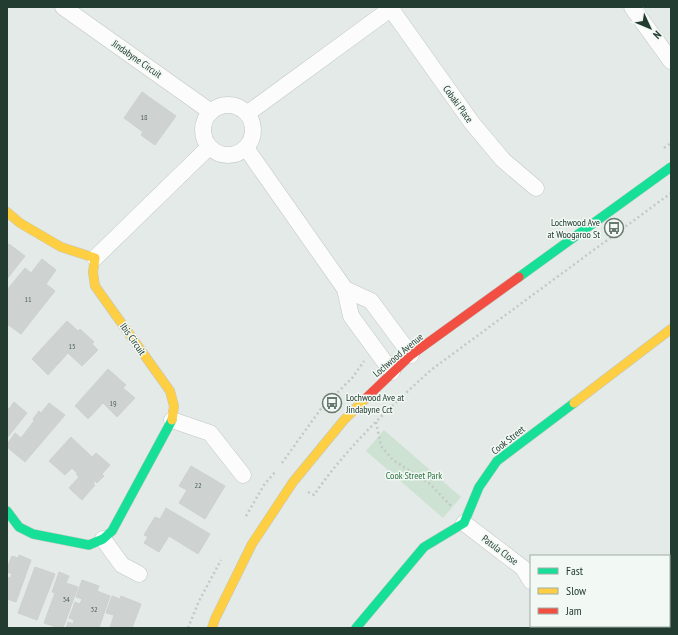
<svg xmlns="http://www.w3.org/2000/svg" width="678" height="635" font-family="'PT Sans Narrow',sans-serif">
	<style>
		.green { fill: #cde2d2 }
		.building { fill: #ced3d1; stroke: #cdd2cf }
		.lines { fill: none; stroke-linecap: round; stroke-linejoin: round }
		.street-casing { stroke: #c1c7c4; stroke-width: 17 }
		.fast-casing { stroke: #c0c7c4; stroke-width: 10 }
		.slow-casing { stroke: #c0c7c4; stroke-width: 10 }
		.jam-casing { stroke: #c0c7c4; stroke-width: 10 }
		.path { stroke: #c1cac5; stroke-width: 2.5; stroke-dasharray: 2 3; stroke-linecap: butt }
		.street { stroke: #fbfcfb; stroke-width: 16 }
		.fast { stroke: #16e098; stroke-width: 9 }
		.slow { stroke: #ffcf43; stroke-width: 9 }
		.jam { stroke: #f24e42; stroke-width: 9 }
		.labels { text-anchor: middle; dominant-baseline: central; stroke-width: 3; stroke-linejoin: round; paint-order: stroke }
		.number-label { font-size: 8px; fill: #4e625a }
		.street-label { font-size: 10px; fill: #233c32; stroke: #f2f8f4 }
		.poi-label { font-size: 10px; fill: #233c32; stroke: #f2f8f4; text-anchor: end }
		.park-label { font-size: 10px; fill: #2e7141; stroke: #f2f8f4 }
	</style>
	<rect width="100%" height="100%" fill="#e4eae7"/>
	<!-- green -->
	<path class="green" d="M384,430l77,67 -18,21 -77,-67z"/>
	<!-- building -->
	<path class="building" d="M142,92l34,24 -21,29 -14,-10 2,-3 -19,-14z
		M9,244l16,12 -18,23v-33z
		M42,259l14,11 -10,14 9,7 -34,43 -14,-10v-34l18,-22 6,5z
		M67,321l11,10 2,-2 14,13 -2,2 6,6 -16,16 -14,-13 -20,22 -16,-16z
		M108,369l18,16 -3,3 12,10 -18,19 -14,-14 -15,16 -13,-13z
		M14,402l13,11 -20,25v-30l2,1z
		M49,403l16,12 -40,47 -18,-15v-3l8,-11 6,5 13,-17 -1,-2 6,-8 2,2z
		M71,437l21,20 4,-4 14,12 -8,9 2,2 -7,7 -2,-2 -2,3 2,1 -13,15 -13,-12 10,-11 -3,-3 1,-1 -5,-5 -7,7 -16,-14z
		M191,466l34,20 -20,33 -26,-16 8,-13 -8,-4z
		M166,508l44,26 -12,20 -29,-18 -10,16 -15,-9 4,-6 -4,-2 11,-18 5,2z
		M19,555l12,5 -15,42 -9,-3v-22l3,1 2,-4 -5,-2v-4l5,-12 6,2z
		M35,567l20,7 -18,46 -19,-7z
		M59,572l10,4 -3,7 12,4 -15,41h-4l-15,-5 11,-30 -3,-1z
		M82,580l17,6 -2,5 13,5 -11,32h-33l2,-6 5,2 1,-4 -5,-2 6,-16 5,2 2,-5 -6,-2z
		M112,596l8,3 1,-3 20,8 -9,24h-22l4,-13 -8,-2z"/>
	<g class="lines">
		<defs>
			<path id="street" d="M63,7l148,105
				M632,7l39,54
				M391,9l81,114 31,37 33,28
				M203 130a25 25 0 1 1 50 0a25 25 0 1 1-50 0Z
				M248,113l145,-106
				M246,148l99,141 6,27 41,56
				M95,258l114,-111
				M345,289l26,12 40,54
				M172,420l38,13 33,42
				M464,523l59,45 8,13
				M103,539l19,26 17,9
				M669,589l2,-1
				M539,628l2,-2"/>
			<path id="fast" d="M519,277l152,-110
				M7,511l12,16 14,7 56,11 14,-6 9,-8 60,-111
				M356,628l68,-81 40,-24 15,-36 18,-26 77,-58"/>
			<path id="slow" d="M7,212l13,11 41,24 34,11 -2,14 2,14 75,105 4,15 -2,14
				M574,403l97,-74
				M212,628l3,-9 37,-75 41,-62 51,-62 22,-22"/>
			<path id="jam" d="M366,398l45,-43 108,-78"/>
		</defs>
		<!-- street casing -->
		<use href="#street" class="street-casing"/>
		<!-- fast casing -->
		<use href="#fast" class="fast-casing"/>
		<!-- slow casing -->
		<use href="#slow" class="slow-casing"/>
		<!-- jam casing -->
		<use href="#jam" class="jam-casing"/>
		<!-- path -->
		<path class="path" d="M664,148l7,-5
			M376,422l5,24 12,14 37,24 21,22
			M282,463l38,-53 33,-33 11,-16
			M308,492l6,3c32,-47 75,-87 117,-125l240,-177
			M246,516l18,-31 11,-13
			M188,628l11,-27 22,-41"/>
		<!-- street -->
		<use href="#street" class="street"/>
		<!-- fast -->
		<use href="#fast" class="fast"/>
		<!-- slow -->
		<use href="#slow" class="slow"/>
		<!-- jam -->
		<use href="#jam" class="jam"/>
	</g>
	<!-- icons -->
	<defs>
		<symbol id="bus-ring" viewBox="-11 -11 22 22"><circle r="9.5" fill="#f2f8f4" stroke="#677971" stroke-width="1.5"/><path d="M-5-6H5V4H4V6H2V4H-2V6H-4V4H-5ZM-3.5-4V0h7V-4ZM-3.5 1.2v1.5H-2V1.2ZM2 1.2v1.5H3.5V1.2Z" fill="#677971"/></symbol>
	</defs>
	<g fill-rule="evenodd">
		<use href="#bus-ring" x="603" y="217" width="22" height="22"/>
		<use href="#bus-ring" x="321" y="392" width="22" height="22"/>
	</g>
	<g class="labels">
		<!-- number labels -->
		<g class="number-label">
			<text x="144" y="117">18</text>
			<text x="28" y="299">11</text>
			<text x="72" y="346">15</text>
			<text x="113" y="403">19</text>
			<text x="198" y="485">22</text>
			<text x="66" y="599">34</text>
			<text x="94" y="609">32</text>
		</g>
		<!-- street labels -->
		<g class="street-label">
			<text transform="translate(137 59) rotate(35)">Jindabyne Circuit</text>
			<text transform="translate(458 104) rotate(54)">Cobaki Place</text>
			<text transform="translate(133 339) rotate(55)">Ibis Circuit</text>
			<text transform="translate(398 355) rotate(-40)">Lochwood Avenue</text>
			<text transform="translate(508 440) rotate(-38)">Cook Street</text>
			<text transform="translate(500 550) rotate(37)">Patula Close</text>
		</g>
		<!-- poi labels -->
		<g class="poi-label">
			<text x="600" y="222">Lochwood Ave<tspan x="600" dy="12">at Woogaroo St</tspan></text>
			<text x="346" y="397" text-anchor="start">Lochwood Ave at<tspan x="346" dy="12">Jindabyne Cct</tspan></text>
		</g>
		<!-- park labels -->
		<g class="park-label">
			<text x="414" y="475">Cook Street Park</text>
		</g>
	</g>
	<!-- border -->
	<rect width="678" height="635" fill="none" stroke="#233c32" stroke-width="16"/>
	<!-- legend -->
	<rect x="530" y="555" width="140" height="72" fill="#f2f8f4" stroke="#9fada6"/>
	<rect x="538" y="568" width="20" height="6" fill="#16e098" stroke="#9fada6"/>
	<text x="566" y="575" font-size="12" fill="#233c32">Fast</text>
	<rect x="538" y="588" width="20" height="6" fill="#ffcf43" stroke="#9fada6"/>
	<text x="566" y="595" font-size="12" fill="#233c32">Slow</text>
	<rect x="538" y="608" width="20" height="6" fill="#f24e42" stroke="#9fada6"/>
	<text x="566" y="615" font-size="12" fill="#233c32">Jam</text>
	<!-- north arrow -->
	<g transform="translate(650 28) rotate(134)" stroke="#f2f8f4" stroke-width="3" paint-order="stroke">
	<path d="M0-3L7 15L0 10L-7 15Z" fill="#233c32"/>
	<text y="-6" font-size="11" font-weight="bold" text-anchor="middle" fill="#233c32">N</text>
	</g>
</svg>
